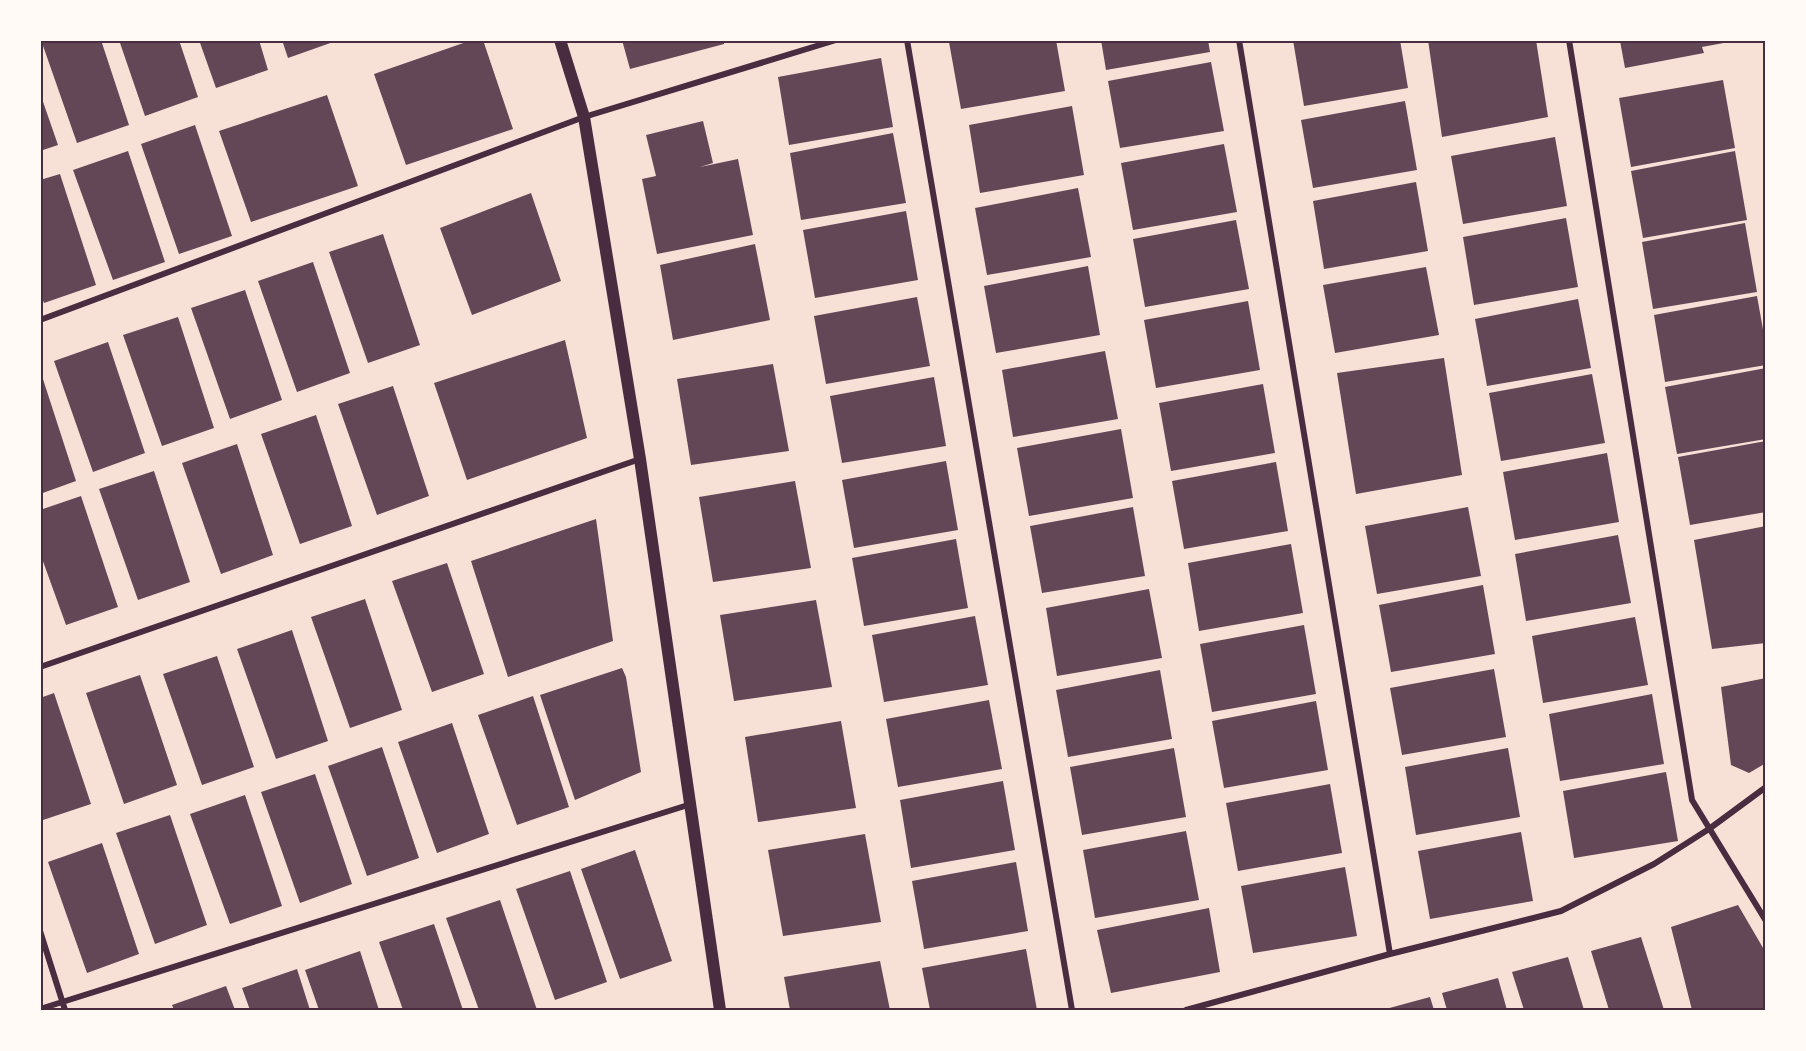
<svg xmlns="http://www.w3.org/2000/svg" width="1806" height="1051" font-family="Roboto,sans-serif">
	<style>
		.building { fill: #644757 }
		.lines { fill: none; stroke-linecap: round; stroke-linejoin: round }
		.minor { stroke: #4a2c40; stroke-width: 6 }
		.secondary { stroke: #4a2c40; stroke-width: 12 }
		.neatline { fill: none; stroke: #4a2c40; stroke-width: 2 }
	</style>
	<rect width="100%" height="100%" fill="#f7e1d7"/>
	<!-- building -->
	<path class="building" d="M41,40h60l28,85 -52,18z
		M119,40h60l19,57 -53,19z
		M199,40h60l9,30 -52,18z
		M282,40h54v1l-48,17z
		M472,40h11l30,89 -107,36 -32,-91z
		M622,40h102v4l-94,25z
		M1056,40l9,51 -104,18 -12,-67z
		M1101,40h107l2,12 -104,18z
		M1293,40h107l8,48 -104,18z
		M1428,40h108l12,77 -106,20z
		M1620,41l109,-1v2l-27,5 2,6 -79,15z
		M881,58l12,69 -104,18 -11,-68z
		M1211,62l13,69 -104,17 -12,-67z
		M1723,80l12,68 -104,19 -12,-69z
		M40,93l18,52 -18,6z
		M327,95l31,91 -107,36 -32,-91z
		M1405,101l12,69 -104,18 -12,-68z
		M1072,106l12,69 -104,18 -11,-68z
		M703,121l10,42 -13,4 38,-8 15,76 -96,19 -15,-75 14,-3 -10,-41z
		M195,125l37,111 -53,18 -38,-110z
		M893,133l13,70 -105,17 -11,-67z
		M1555,137l12,69 -104,18 -12,-68z
		M1224,144l13,68 -104,18 -12,-67z
		M128,151l37,111 -52,18 -40,-110z
		M1735,151l12,69 -104,18 -12,-67z
		M60,174l36,111 -52,18 -4,-10v-113z
		M1416,182l12,69 -104,18 -11,-68z
		M1078,188l13,69 -104,18 -12,-67z
		M531,193l30,88 -89,34 -32,-87z
		M906,211l12,69 -103,18 -12,-68z
		M1566,218l12,69 -104,18 -11,-68z
		M1236,220l13,69 -104,18 -12,-68z
		M1745,223l12,69 -104,17 -11,-67z
		M383,234l37,111 -52,18 -39,-111z
		M755,244l15,76 -97,20 -13,-75z
		M313,262l37,111 -53,19 -39,-111z
		M1088,266l12,69 -104,18 -12,-67z
		M1426,267l13,68 -104,18 -12,-68z
		M245,290l37,110 -52,19 -39,-111z
		M1757,296l9,50v19l-101,17 -11,-67z
		M917,297l13,69 -104,18 -12,-68z
		M1578,299l13,69 -104,18 -12,-67z
		M1248,301l12,69 -104,18 -12,-68z
		M178,317l36,111 -52,18 -39,-111z
		M565,340l22,98 -120,42 -33,-97z
		M108,342l37,111 -52,19 -39,-111z
		M1105,351l13,68 -105,18 -11,-67z
		M1444,358l18,117 -106,19 -19,-121z
		M773,364l16,87 -98,14 -14,-86z
		M1766,368v71l-89,15 -12,-67z
		M41,373l35,108 -36,13v-120z
		M1592,374l13,69 -104,18 -12,-68z
		M934,377l12,69 -104,17 -12,-67z
		M1263,384l12,69 -104,18 -12,-68z
		M393,386l36,110 -52,19 -39,-111z
		M316,415l36,111 -52,18 -39,-110z
		M1121,429l12,69 -104,18 -12,-68z
		M1766,441v71l-76,13 -12,-68z
		M237,444l36,111 -52,19 -39,-111z
		M1607,453l12,69 -104,18 -12,-68z
		M946,461l12,69 -104,18 -12,-68z
		M1276,462l12,69 -104,18 -12,-68z
		M154,471l36,111 -52,18 -39,-111z
		M795,481l16,87 -98,14 -14,-85z
		M81,496l37,111 -52,18 -26,-72v-43z
		M1133,507l12,69 -103,17 -12,-67z
		M1468,507l13,69 -104,18 -12,-68z
		M596,519l17,122 -105,36 -37,-116z
		M1766,526v117l-54,6 -18,-109z
		M1618,535l13,68 -105,18 -11,-67z
		M956,539l12,69 -104,18 -12,-68z
		M1291,544l12,69 -104,18 -11,-68z
		M447,563l37,111 -52,18 -40,-111z
		M1483,585l12,69 -104,18 -12,-67z
		M1149,589l13,69 -105,18 -11,-68z
		M365,599l37,111 -52,18 -39,-111z
		M816,600l16,87 -98,14 -14,-86z
		M975,616l13,69 -104,17 -12,-67z
		M1635,617l13,68 -105,18 -11,-67z
		M1304,625l12,69 -104,18 -12,-68z
		M292,630l36,111 -52,18 -39,-110z
		M217,656l37,111 -52,18 -39,-111z
		M622,668l4,9 15,95 -66,28 -35,-105z
		M1494,669l12,68 -104,18 -12,-67z
		M1160,670l12,69 -104,18 -12,-67z
		M140,675l37,110 -53,19 -38,-111z
		M1766,678v85l-17,10 -18,-8 -10,-78z
		M54,693l37,111 -51,17v-123z
		M1652,694l12,70 -104,17 -11,-67z
		M533,696l36,111 -52,18 -39,-110z
		M989,700l13,69 -104,18 -12,-68z
		M1316,701l12,69 -104,18 -12,-67z
		M841,721l15,87 -98,14 -13,-85z
		M452,723l37,111 -52,19 -39,-111z
		M382,747l37,111 -52,18 -39,-110z
		M1174,748l12,69 -104,18 -12,-68z
		M1508,748l12,69 -104,18 -11,-68z
		M1666,772l12,69 -104,17 -11,-67z
		M315,774l37,110 -52,19 -39,-111z
		M1003,781l12,69 -104,18 -11,-68z
		M1330,784l12,69 -104,18 -12,-68z
		M245,795l37,111 -52,18 -40,-110z
		M170,815l37,110 -52,19 -39,-111z
		M1186,831l13,69 -104,18 -12,-68z
		M1521,832l12,69 -103,18 -12,-68z
		M865,834l16,88 -98,14 -15,-86z
		M102,843l37,111 -52,19 -39,-111z
		M635,850l37,111 -52,18 -39,-110z
		M1016,862l12,69 -104,18 -12,-68z
		M1345,867l12,69 -104,17 -12,-67z
		M570,871l37,111 -52,18 -39,-111z
		M500,900l37,110h-58l-33,-92z
		M1738,905l28,48v57h-74l-21,-83z
		M1209,908l11,64 -109,21 -14,-63z
		M434,924l29,86h-60l-24,-68z
		M1641,937l23,73h-55l-18,-59z
		M1026,949l11,61h-107l-8,-42z
		M360,951l19,59h-60l-14,-40z
		M1568,957l16,53h-60l-12,-38z
		M880,961l10,49h-100l-6,-33z
		M297,969l13,41h-60l-8,-22z
		M1498,978l9,32h-60l-5,-17z
		M226,986l9,24h-61l-2,-5z
		M1430,997l4,13h-52z"/>
	<g class="lines">
		<!-- minor -->
		<path class="minor" d="M907,40l165,970
			M1239,40l151,914
			M1569,40l123,760 74,121
			M40,320l544,-203 252,-77
			M40,667l600,-208
			M40,931l25,79
			M40,1009l648,-204
			M1186,1010l204,-56 171,-43 93,-47 55,-35 57,-42"/>
		<!-- secondary -->
		<path class="secondary" d="M560,40l24,77 56,342 80,551"/>
	</g>
	<!-- border -->
	<rect width="1806" height="1051" fill="none" stroke="#fffaf5" stroke-width="84"/>
	<rect x="42" y="42" width="1722" height="967" class="neatline"/>
</svg>
